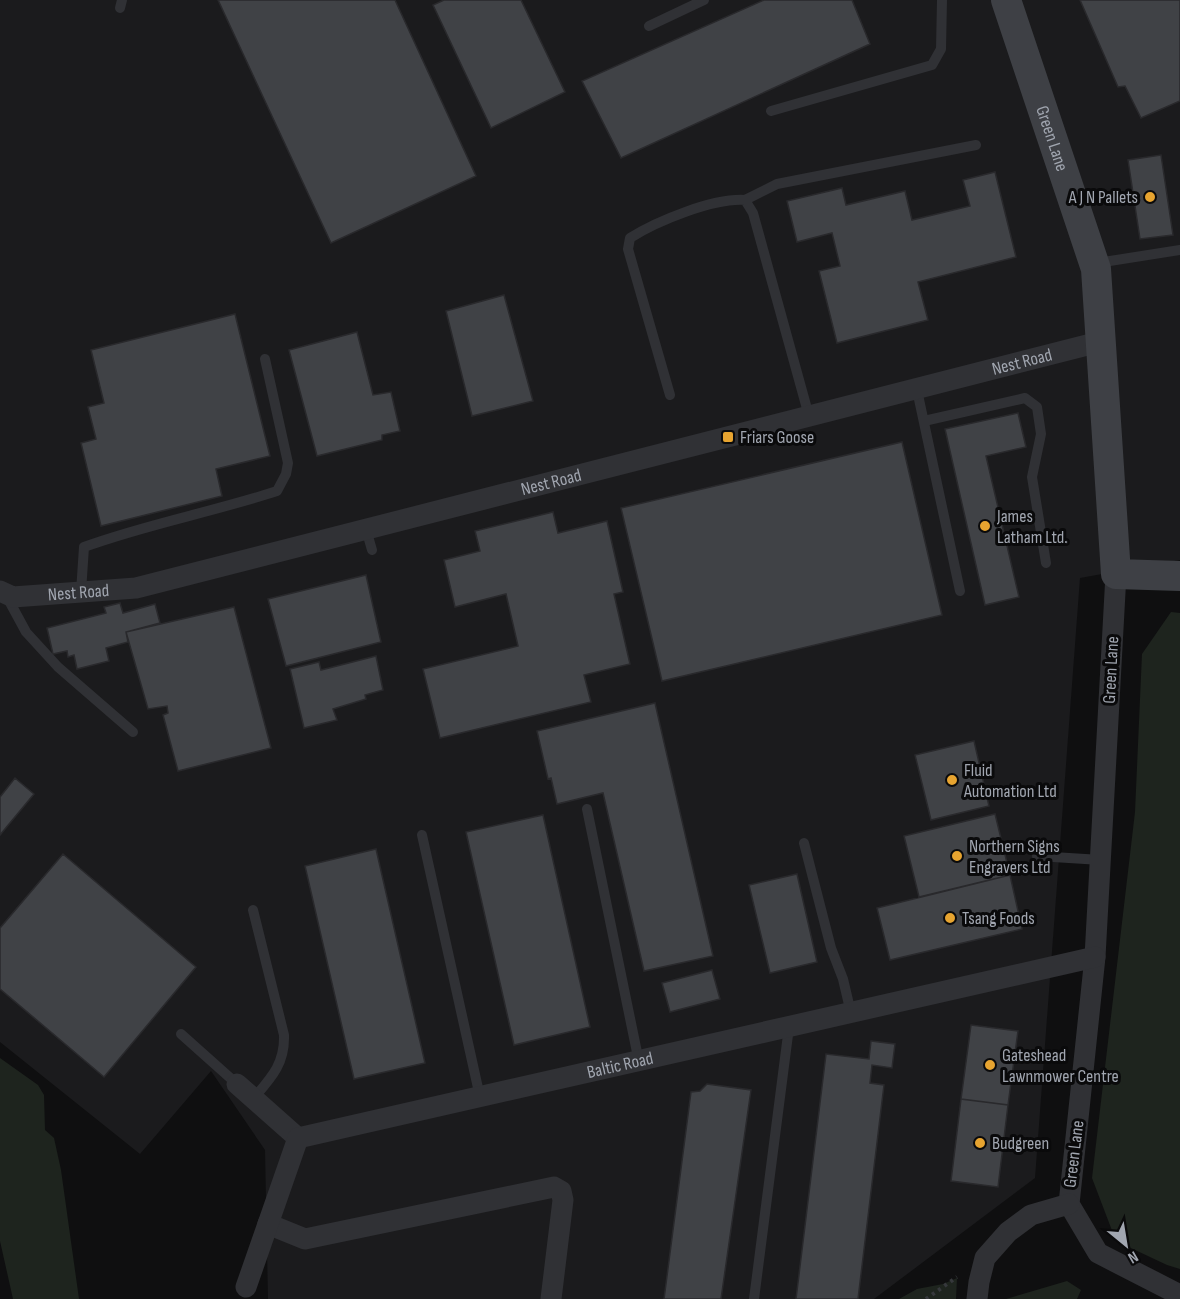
<svg xmlns="http://www.w3.org/2000/svg" width="1180" height="1299" font-family="'Sofia Sans Condensed',sans-serif">
	<style>
		.built { fill: #1b1b1d }
		.green { fill: #1e241e }
		.building { fill: #404246; stroke: #29292c; stroke-width: 1.5 }
		.lines { fill: none; stroke-linecap: round; stroke-linejoin: round }
		.path { stroke: #36383c; stroke-width: 4; stroke-dasharray: 3 4.5; stroke-linecap: butt }
		.lane { stroke: #303135; stroke-width: 10 }
		.street { stroke: #303135; stroke-width: 21 }
		.secondary { stroke: #3e4045; stroke-width: 30 }
		.poi-dot { fill: #e7a430; stroke: #0a0a0b; stroke-width: 2 }
		.labels { text-anchor: middle; dominant-baseline: central; stroke-width: 6; stroke-linejoin: round; paint-order: stroke }
		.street-label { font-size: 18px; fill: #a1a6b0; stroke: #0a0a0b }
		.poi-label { font-size: 18px; fill: #a1a6b0; stroke: #0a0a0b; text-anchor: start }
	</style>
	<rect width="100%" height="100%" fill="#0f0f10"/>
	<!-- built -->
	<path class="built" d="M0,0h1180v560l-100,18 -45,600 -161,121h-606l-3,-149 -54,-79 -71,83 -140,-112z"/>
	<!-- green -->
	<path class="green" d="M1171,612l9,1v656l-13,-4 -51,-24 -24,-63 43,-366 7,-158z
		M0,1058l38,27 6,10 1,35 9,8 7,32 18,129h-66l-13,-58z
		M957,1278l-1,21h-57l18,-10 26,-5z
		M1067,1281l14,9 -4,9h-71z"/>
	<!-- building -->
	<path class="building" d="M218,0h177l81,176 -145,67z
		M444,0h77l44,92 -74,36 -58,-123z
		M764,0h88l18,44 -249,114 -39,-77z
		M1080,0h100v101l-39,17 -16,-32 -7,1z
		M1161,155l12,80 -33,4 -12,-79z
		M995,172l21,85 -98,25 10,38 -91,23 -18,-72 21,-5 -8,-33 -35,9 -10,-41 55,-13 4,17 59,-14 7,29 58,-14 -7,-26z
		M504,295l29,106 -61,15 -26,-105z
		M235,314l35,142 -54,13 6,27 -121,30 -20,-83 15,-4 -8,-32 16,-4 -13,-53z
		M357,332l16,63 18,-3 9,39 -18,4v5l-65,16 -28,-106z
		M1018,413l8,34 -40,9 33,141 -34,8 -40,-176z
		M902,442l40,173 -280,66 -41,-173z
		M553,512l5,21 49,-12 16,71 -9,2 16,70 -46,11 7,27 -151,36 -17,-69 95,-23 -12,-52 -51,13 -11,-47 36,-9 -5,-20z
		M366,575l15,67 -95,24 -18,-67z
		M120,603l3,10 32,-9 5,19 -34,9 2,10 -22,6 3,13 -32,8 -3,-14 -6,2 -1,-6 -14,3 -6,-26 59,-15 -2,-6z
		M234,607l37,141 -93,23 -15,-56 5,-2 -1,-7 -19,3 -22,-77z
		M376,656l7,34 -18,5 1,4 -33,10 4,11 -33,8 -14,-59 29,-7 2,8z
		M655,703l58,253 -69,15 -41,-178 -46,11 -6,-26 -3,1 -11,-48z
		M974,741l15,65 -58,14 -16,-65z
		M15,778l19,16 -34,41v-38z
		M995,814l15,61 -91,22 -15,-61z
		M543,815l47,212 -76,18 -48,-213z
		M376,849l49,214 -71,16 -49,-213z
		M63,854l133,113 -92,110 -104,-88v-61z
		M797,874l20,88 -47,11 -21,-88z
		M1010,875l12,54 -132,31 -13,-52z
		M712,970l8,29 -50,13 -8,-29z
		M971,1025l47,6 -10,74 -47,-6z
		M871,1041l24,3 -3,24 -20,-3 -2,18 14,2 -26,214h-62l30,-245 43,5z
		M707,1084l44,6 -30,209h-57l27,-207 9,-1z
		M961,1099l47,6 -10,82 -47,-6z"/>
	<g class="lines">
		<!-- path -->
		<path class="path" d="M926,1299l31,-22"/>
		<!-- lane -->
		<path class="lane" d="M120,8l2,-8
			M649,26l55,-26
			M771,111l161,-46 9,-16 1,-49
			M745,200l32,-16 199,-39
			M1097,263l83,-13
			M917,390l43,201
			M670,395l-42,-146 2,-11c27,-17 83,-40 115,-38l8,13 56,203
			M924,421l101,-23 12,9 4,27 -9,43 14,86
			M366,529l6,21
			M81,592l3,-45c63,-23 129,-35 193,-56l9,-17 2,-11 -23,-104
			M7,597l19,35 32,35 75,65
			M587,809l52,253
			M422,835l58,262
			M804,843l27,105 12,31 8,34
			M1037,856l64,4
			M181,1034l56,50
			M253,1099c18,-21 32,-35 31,-64l-31,-125
			M754,1299l35,-272"/>
		<!-- street -->
		<g class="street">
			<path d="M1116,574l-21,383 -26,247 29,49 82,42"/>
			<path id="s1" d="M0,591l13,6 123,-9 963,-246"/>
			<path d="M237,1084l61,54"/>
			<path d="M268,1224l37,15 249,-52 7,4 2,9 -12,99"/>
			<path id="s2" d="M246,1287l52,-149 797,-181"/>
			<path d="M977,1299l2,-17 6,-24 23,-26 23,-17 38,-11"/>
		</g>
		<!-- secondary -->
		<path class="secondary" id="s3" d="M1006,0l90,269 20,305 64,2"/>
	</g>
	<!-- markers -->
	<g class="poi-dot">
		<circle cx="1150" cy="197" r="6"/>
		<rect x="722" y="431" width="12" height="12" rx="3"/>
		<circle cx="985" cy="526" r="6"/>
		<circle cx="952" cy="780" r="6"/>
		<circle cx="957" cy="856" r="6"/>
		<circle cx="950" cy="918" r="6"/>
		<circle cx="990" cy="1065" r="6"/>
		<circle cx="980" cy="1143" r="6"/>
	</g>
	<g class="labels">
		<!-- street labels -->
		<g class="street-label">
			<text stroke="none"><textPath href="#s3" startOffset="146">Green Lane</textPath></text>
			<text stroke="none"><textPath href="#s1" startOffset="1052">Nest Road</textPath></text>
			<text stroke="none"><textPath href="#s1" startOffset="566">Nest Road</textPath></text>
			<text stroke="none"><textPath href="#s1" startOffset="80">Nest Road</textPath></text>
			<text transform="translate(1111 670) rotate(-87)">Green Lane</text>
			<text stroke="none"><textPath href="#s2" startOffset="488">Baltic Road</textPath></text>
			<text transform="translate(1074 1154) rotate(-83)">Green Lane</text>
		</g>
		<!-- poi labels -->
		<g class="poi-label">
			<text x="1138" y="197" text-anchor="end">A J N Pallets</text>
			<text x="740" y="437">Friars Goose</text>
			<text x="997" y="516">James<tspan x="997" dy="21">Latham Ltd.</tspan></text>
			<text x="964" y="770">Fluid<tspan x="964" dy="21">Automation Ltd</tspan></text>
			<text x="969" y="846">Northern Signs<tspan x="969" dy="21">Engravers Ltd</tspan></text>
			<text x="962" y="918">Tsang Foods</text>
			<text x="1002" y="1055">Gateshead<tspan x="1002" dy="21">Lawnmower Centre</tspan></text>
			<text x="992" y="1143">Budgreen</text>
		</g>
	</g>
	<!-- north arrow -->
	<g transform="translate(1126 1245) rotate(150)" stroke="#0a0a0b" stroke-width="4.5" paint-order="stroke">
	<path d="M0-4.5L10 22L0 15L-10 22Z" fill="#a1a6b0"/>
	<text y="-9" font-size="16" font-weight="bold" text-anchor="middle" fill="#a1a6b0">N</text>
	</g>
</svg>
